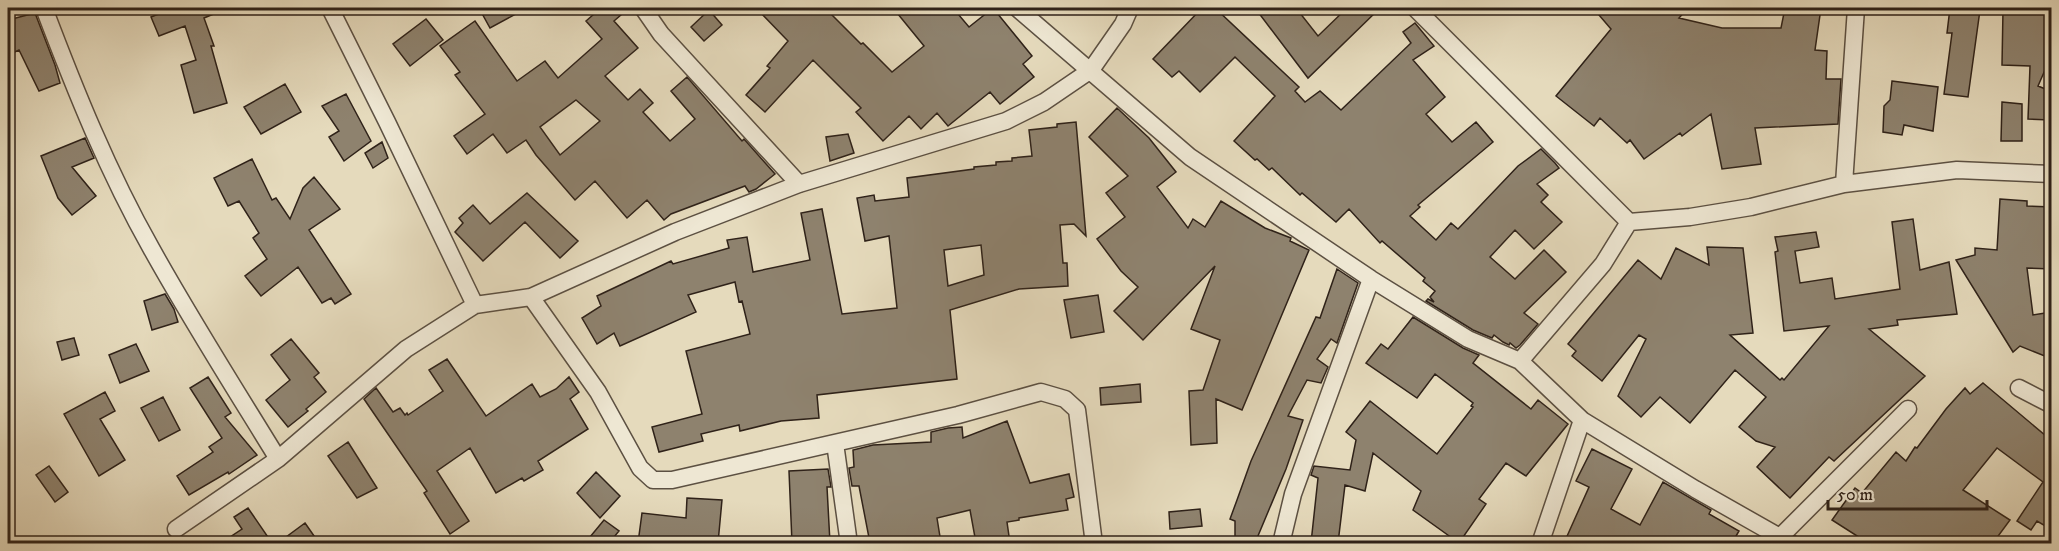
<svg xmlns="http://www.w3.org/2000/svg" width="2059" height="551" font-family="'IM FELL DW Pica',serif">
	<style>
		.building { fill: #8e826e; stroke: #2f2219; stroke-width: 1.5; fill-rule: evenodd }
		.lines { fill: none; stroke-linecap: round; stroke-linejoin: round }
		.street-casing { stroke: #5c5042; stroke-width: 19 }
		.street { stroke: #eee7d3; stroke-width: 16 }
	</style>
	<rect width="100%" height="100%" fill="#e5dabc"/>
	<filter id="stains"><feTurbulence type="fractalNoise" baseFrequency=".00333" numOctaves="4"/><feColorMatrix values="0 0 0 0 .2 0 0 0 0 .09 0 0 0 0 .02 0 0 0 .5 -.17"/></filter>
	<radialGradient id="worn" r=".72"><stop offset=".6" stop-color="#630" stop-opacity="0"/><stop offset="1" stop-color="#630" stop-opacity=".3"/></radialGradient>
	<!-- building -->
	<path class="building" d="M174,8h54l-24,10 10,28h-3l16,57 -33,10 -13,-48 15,-5 -11,-34 -26,10 -8,-19z
		M479,8h48l-37,20z
		M601,8h28l-15,13 24,27 -33,28 23,24 12,-11 13,14 -10,9 27,29 25,-22 -24,-28 16,-14 55,64 2,-2 31,35 -19,15 -7,3 -4,-6 -74,28 -7,6 -17,-20 -20,18 -32,-37 -20,19 -39,-45 -10,-15 -19,13 -14,-19 -26,20 -13,-18 31,-22 -30,-39 5,-3 -20,-26 35,-25 42,60 28,-20 13,17 44,-39 -16,-18zM576,100l24,21 -40,34 -20,-28z
		M756,8h69l36,36 2,-1 29,29 32,-26 -31,-38h60l16,19 24,-19 39,48 -9,8 11,13 -34,27 -10,-12 -42,34 -11,-13 -16,16 -12,-13 -26,25 -27,-29 5,-4 -48,-48 -48,52 -19,-17 24,-27 -3,-2 21,-25z
		M1202,8h13l84,79 -4,4 10,11 15,-11 21,19 70,-67 -8,-11 12,-9 19,23 -21,14 32,37 -19,17 26,28 24,-20 17,20 -75,63 2,2 -10,9 26,24 15,-17 7,6 60,-63 23,-17 14,14 4,5 -22,16 11,11 -7,7 21,20 -28,27 -19,-19 -25,27 25,22 29,-29 22,22 -42,41 14,11 -18,21 -4,3 -6,-5 -1,2 -6,-3 -9,-7 -2,3 -19,-8 -47,-29 2,-2 6,3 -4,-5 5,-6 -12,-10 2,-3 -43,-37 -2,2 -31,-34 -13,13 -34,-29 -2,2 -28,-27 -3,2 -12,-11 -2,1 -21,-19 41,-45 -40,-39 -35,35 -21,-21 -7,6 -19,-18z
		M1255,8h41l22,28 29,-28h33l-72,70z
		M1593,8h95l-9,10 43,10h59l4,-20h36l-6,42 12,1 -1,28h15l-3,45 -83,4 6,36 -39,5 -11,-55 -29,22 -2,-3 -36,26 -14,-19 -3,3 -27,-25 -6,8 -38,-30 55,-67z
		M1950,8l30,2 -12,87 -24,-3 8,-61h-5z
		M2028,9h24v45l-14,32 10,4 2,30 -22,-1 2,-53 -28,-1 1,-55z
		M709,10l13,15 -18,16 -13,-14z
		M35,13l20,52 5,18 -21,8 -20,-41 -11,5v-35z
		M426,19l17,21 -33,26 -17,-22z
		M1892,81l46,6 -5,44 -29,-6 -2,10 -19,-3 1,-26 6,-6z
		M285,84l16,28 -40,22 -17,-27z
		M346,94l25,47 -27,20 -15,-24 10,-6 -17,-25z
		M2002,102l20,2v37h-21z
		M1117,108l32,30 27,34 -19,15 31,41 5,-9 12,8 16,-26 44,27 26,10 -1,3 19,9 -67,160 -26,-11 1,44 -26,2 -2,-54 14,-1 17,-50 -29,-11 24,-63 -72,74 -29,-29 24,-24 -17,-16 -24,-32 28,-22 -19,-24 22,-17 -39,-39z
		M1076,122l10,114 -12,-12 -14,1 3,38h4l1,23 -49,3 -69,21 7,69 -140,16 2,23 -38,3 -41,10 -1,-6 -38,9 2,7 -44,11 -7,-25 50,-13 -16,-63 64,-17 -8,-33 -3,1 -4,-20 -47,13 8,17 -76,34 -6,-13 -17,11 -15,-26 19,-12 -4,-10 74,-35 2,3 56,-16 -2,-8 20,-3 6,35 57,-12 -9,-47 21,-4 20,105 55,-6 -8,-72 -24,5 -8,-43 17,-3 1,6 34,-4 -2,-19 67,-9v-2l22,-2v-3l16,-1v-3l20,-2 -3,-26 28,-3v-3zM981,245l3,30 -36,11 -4,-36z
		M848,134l6,19 -24,8 -4,-24z
		M85,138l9,20 -22,9 24,29 -24,19 -14,-17 -17,-42z
		M382,142l6,16 -15,10 -8,-15z
		M252,159l20,41 4,-2 14,21 13,-31 11,-11 26,32 -31,21 42,64 -16,10 -4,-6 -9,5 -24,-36 -37,29 -16,-20 22,-17 -14,-21 6,-5 -20,-32 -11,5 -14,-28z
		M527,193l51,48 -18,17 -35,-36 -42,39 -28,-29 8,-9 -4,-5 14,-13 17,19z
		M2000,199l27,2v5l25,1v62l-25,-1 6,47 19,-3v47l-32,-13 -7,6 -57,-92 19,-5v-7l22,2z
		M1913,219l7,51 29,-8 8,52 -60,6 1,5 -29,4 56,47 -91,85 -5,-4 -39,41 -33,-31 18,-20 -19,-6 -17,-14 27,-30 -31,-27 -45,53 -30,-26 -19,20 -23,-21 28,-57 -7,-4 -37,46 -30,-25 4,-5 -8,-7 70,-84 23,19 15,-31 33,17 -2,-18 36,1 10,85 -23,2 50,45 2,-2 2,2 45,-54 -45,5 -9,-79 3,-1 -3,-14 41,-5 3,15 -24,4 5,32 32,-5 3,21 65,-10 -8,-67z
		M1337,269l21,14 -21,60 -6,-4 -14,20 11,8 -7,16 -14,-3 -19,36 15,4 -17,49 -31,74h-20v-22l-5,-2 7,-19 14,-39 65,-144 4,1z
		M165,294l9,15 4,13 -26,8 -8,-29z
		M1098,295l6,37 -33,6 -7,-38z
		M1413,317l50,31 16,7 -6,8 58,46 7,-9 30,24 -42,52 -20,-13 -27,36 7,5 -27,39 -46,-33 8,-19 -48,-38 -8,38 -20,-6 -7,58h-27l7,-65 -7,-3 3,-9 36,4 6,-30 -10,-8 24,-31 67,53 36,-47 -2,-1 2,-3 -38,-29 -18,24 -51,-35 15,-19 7,5z
		M74,338l5,17 -17,5 -5,-18z
		M291,339l28,34 -5,4 12,15 -20,17 2,2 -20,16 -22,-27 24,-20 -19,-25z
		M136,344l13,27 -29,12 -11,-28z
		M447,359l39,57 46,-32 8,13 16,-8 13,-12 10,15 -9,7 18,30 -50,32 5,9 -19,11 -2,-3 -26,15 -26,-45 -33,23 32,50 -19,13 -26,-41 3,-2 -63,-92 12,-11 17,24 7,-4 5,7 2,-2 1,2 35,-24 -14,-21z
		M208,377l23,36 -6,4 32,38 -28,19 -1,-2 -39,23 -12,-19 36,-24 -4,-5 13,-9 -32,-50z
		M1983,383l69,58v89l-15,-9 -6,9 -14,-9 26,-39 -46,-34 -34,42 47,30 -17,23h-125l-36,-23 23,-32 7,5 34,-41 10,9 9,-14 2,1 29,-39 19,-21 5,6z
		M1140,384l1,18 -40,3 -1,-17z
		M105,392l10,19 -15,8 25,41 -26,16 -35,-62z
		M163,397l17,33 -21,11 -18,-33z
		M1007,421l23,62 39,-9 5,23 -8,2 2,11 -49,8v2l-12,2 3,21h-34l-6,-33 -33,8 4,25h-71l-11,-57h-7l-3,-18 5,-1 -1,-17 20,-5 58,-3v-10l17,-4 14,-1 1,11z
		M348,442l29,46 -20,10 -29,-42z
		M1592,449l40,20 -21,40 29,16 23,-43 48,28 -2,4 30,17 -7,12h-168l25,-56 -13,-6z
		M49,466l19,26 -13,10 -19,-27z
		M828,469l3,18h-4l3,56h-38l-3,-72z
		M596,472l24,24 -20,22 -23,-25z
		M687,498l35,2 -4,43h-80l4,-30 44,5z
		M248,508l24,35h-51l21,-14 -8,-12z
		M1200,509l2,17 -32,3 -1,-17z
		M604,520l15,11 -10,12h-24z
		M305,523l14,20h-41z"/>
	<g class="lines">
		<defs>
			<path id="street" d="M44,8c31,82 64,164 107,240 40,72 84,141 127,211
				M330,8l57,114 88,183
				M643,8l18,26 138,150
				M1017,8l173,149 181,122 97,60 52,22 62,59 113,69 97,55
				M1415,8l214,214
				M1844,184l12,-176
				M531,297l67,95 42,76 13,12h19l286,-65 83,-23 24,7 12,11 17,134
				M1520,361l83,-97 26,-42 61,-5 61,-10 93,-23 113,-14 95,4
				M2019,388l33,17
				M835,443l14,101
				M176,529l102,-70 128,-110 69,-44 56,-8 144,-65 124,-48 207,-63 38,-19 47,-32 32,-46 7,-16
				M1781,536l127,-127
				M1281,544l12,-50 78,-215
				M1540,544l42,-124"/>
		</defs>
		<!-- street casing -->
		<use href="#street" class="street-casing"/>
		<!-- street -->
		<use href="#street" class="street"/>
	</g>
	<!-- margin -->
	<rect width="2059" height="551" fill="none" stroke="#e5dabc" stroke-width="30"/>
	<rect x="9" y="9" width="2041" height="533" fill="none" stroke="#2f2219" stroke-width="3"/>
	<rect x="15" y="15" width="2029" height="521" fill="none" stroke="#2f2219" stroke-width="1.5"/>
	<!-- scale -->
	<path d="M1828 500v9h159v-9" fill="none" stroke="#2f2219" stroke-width="3"/>
	<text x="1837" y="500" font-size="18" fill="#2f2219" stroke="#eee7d3" stroke-width="4.5" paint-order="stroke">50 m</text>
	<rect width="100%" height="100%" filter="url(#stains)"/>
	<rect width="100%" height="100%" fill="url(#worn)"/>
</svg>
